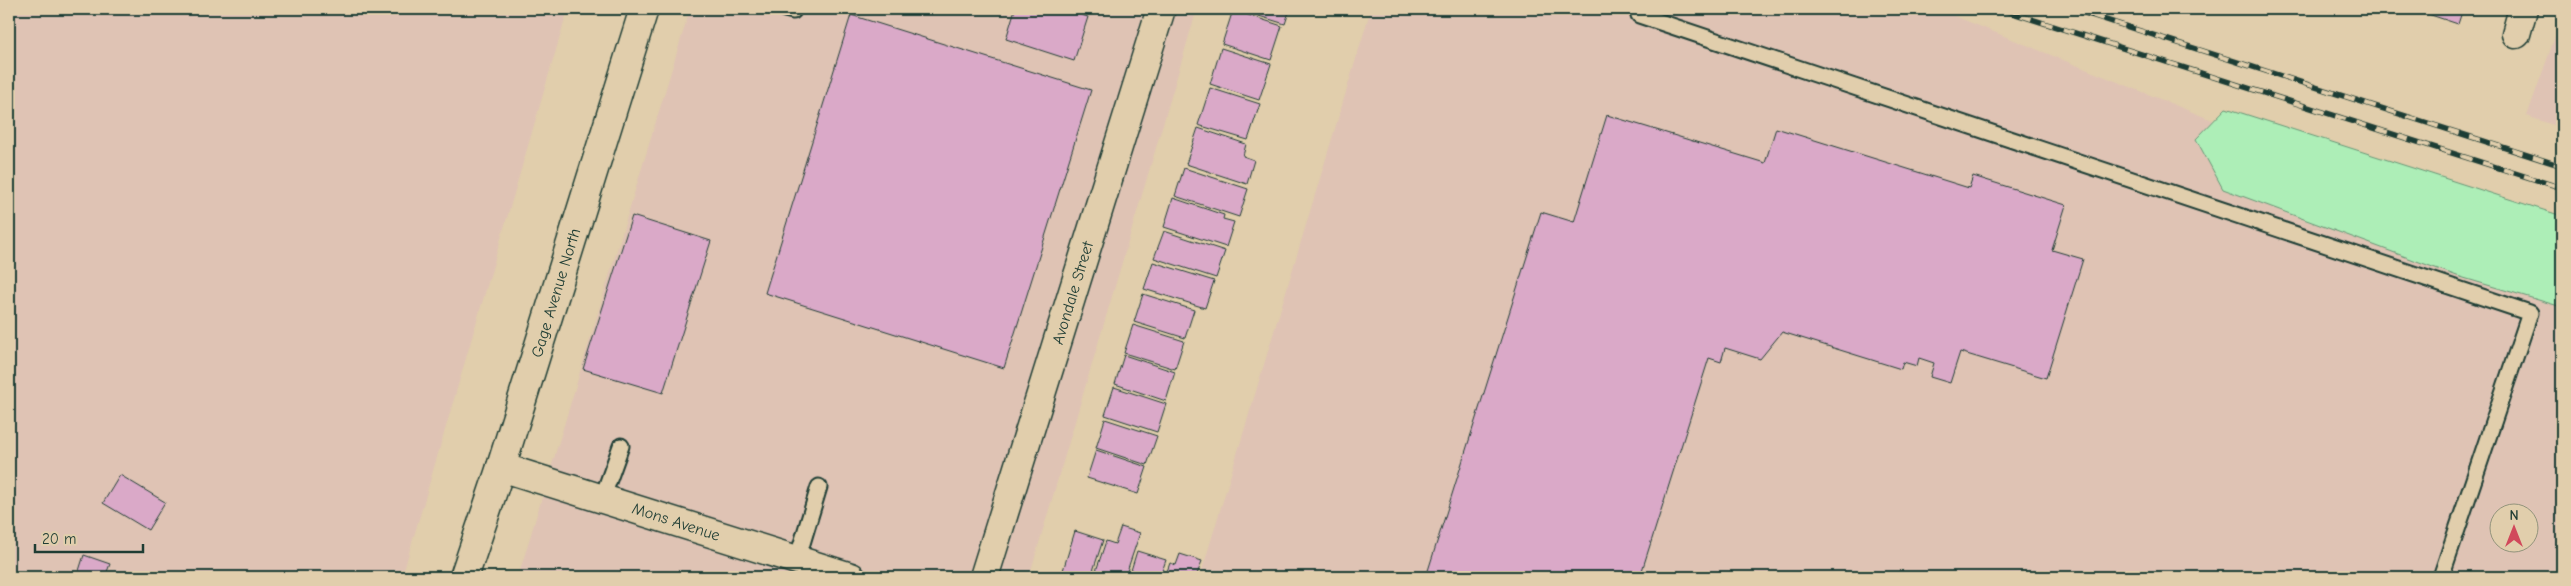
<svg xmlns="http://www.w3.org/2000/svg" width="2571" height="586" font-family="'Comic Neue',sans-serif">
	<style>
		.built { fill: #dfc3b4; fill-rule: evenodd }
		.green { fill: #adeeb7; stroke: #669676 }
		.building { fill: #daa9c8; stroke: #1f3d34 }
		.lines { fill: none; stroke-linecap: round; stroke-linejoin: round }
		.service-casing { stroke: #1f3d34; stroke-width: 19 }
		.minor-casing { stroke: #1f3d34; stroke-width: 31 }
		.secondary-casing { stroke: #1f3d34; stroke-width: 31 }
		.service { stroke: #e1ceac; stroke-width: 15 }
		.minor { stroke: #e1ceac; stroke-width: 28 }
		.secondary { stroke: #e1ceac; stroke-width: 28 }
		.rail-casing { stroke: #1f3d34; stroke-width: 5.5 }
		.rail { stroke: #e1ceac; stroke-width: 4; stroke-dasharray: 11; stroke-linecap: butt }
		.labels { text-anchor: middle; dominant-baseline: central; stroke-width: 5; stroke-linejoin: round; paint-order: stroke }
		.street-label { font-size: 16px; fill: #1f3d34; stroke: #e1ceac }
	</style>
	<rect width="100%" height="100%" fill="#e1ceac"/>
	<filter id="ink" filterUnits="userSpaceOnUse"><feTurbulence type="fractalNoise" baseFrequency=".02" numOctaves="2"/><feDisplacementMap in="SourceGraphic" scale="10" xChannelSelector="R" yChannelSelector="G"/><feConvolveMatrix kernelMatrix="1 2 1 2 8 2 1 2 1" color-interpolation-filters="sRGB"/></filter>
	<g filter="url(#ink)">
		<!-- built -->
		<path class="built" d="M9,9h559l-166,568h-393z
			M690,9h507l-168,568h-511z
			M1371,9h566l625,252v316h-1362zM2498,514h30v30h-30z
			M2562,17v111l-35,-12z"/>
		<!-- green -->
		<path class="green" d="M2226,108l336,108v91l-105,-31 -234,-87 -27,-50z"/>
		<!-- building -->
		<path class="building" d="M1015,9h48l25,8 -14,44 -68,-22z
			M1236,9h54l-5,15z
			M2413,9h50l-5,15z
			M1233,10l49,16 -11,34 -49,-16z
			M851,15l240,75 -87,278 -239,-75z
			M1221,48l50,16 -12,36 -49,-16z
			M1210,88l50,16 -12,36 -50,-15z
			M1607,115l158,48 11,-35 193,60 4,-12 93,29 -14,45 31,9 -37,119 -86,-26 -10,31 -20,-6 4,-14 -15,-5 -2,8 -14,-4 -2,7 -119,-37 -22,27 -35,-11 -4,14 -12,-4 -69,219h-214l115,-365 33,10z
			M1198,128l48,16 -3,12 11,4 -7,24 -61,-20z
			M1184,168l64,21 -9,28 -64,-21z
			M1173,198l51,17 -1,4 11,3 -8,25 -62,-20z
			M632,216l79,25 -48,152 -80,-24z
			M1164,231l61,20 -9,27 -62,-20z
			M1153,262l61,19 -9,27 -61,-19z
			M1143,294l51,16 -9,28 -51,-16z
			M1133,325l51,16 -9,28 -51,-16z
			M1124,355l51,17 -9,29 -51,-17z
			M1114,387l52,17 -9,28 -52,-17z
			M1105,419l52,17 -10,29 -51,-17z
			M1096,450l51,17 -9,27 -51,-16z
			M120,475l45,27 -17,28 -45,-27z
			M1121,527l19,6 -15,44h-31l12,-36 9,3z
			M1075,531l28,9 -12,37h-30z
			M1137,551l29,9 -6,17h-31z
			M1180,554l22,7 -6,16h-31l5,-14 6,2z
			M84,555l26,9 -5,13h-28z"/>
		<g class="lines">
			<defs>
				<path id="service" d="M785,9l8,2
					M1639,15l891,298 -89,264
					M602,499l19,-53
					M797,560l22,-73"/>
				<path id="minor" d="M2516,34l7,-25
					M501,467l350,110
					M984,577l177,-568"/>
				<path id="secondary" d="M464,577l37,-110 143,-458"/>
			</defs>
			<!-- service casing -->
			<use href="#service" class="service-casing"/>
			<!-- minor casing -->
			<use href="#minor" class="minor-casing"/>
			<!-- secondary casing -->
			<use href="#secondary" class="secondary-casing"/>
			<!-- service -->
			<use href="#service" class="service"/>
			<!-- minor -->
			<use href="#minor" class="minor"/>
			<!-- secondary -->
			<use href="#secondary" class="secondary"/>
			<defs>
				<path id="rail" d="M2000,9l562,179
					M2072,9l490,157"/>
			</defs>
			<!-- rail casing -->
			<use href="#rail" class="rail-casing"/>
			<!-- rail -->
			<use href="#rail" class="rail"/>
		</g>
	</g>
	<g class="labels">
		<!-- street labels -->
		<g class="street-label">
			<text transform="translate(556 293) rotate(-73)">Gage Avenue North</text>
			<text transform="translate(1073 293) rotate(-73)">Avondale Street</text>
			<text transform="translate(676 522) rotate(18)">Mons Avenue</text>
		</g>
	</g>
	<!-- margin -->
	<rect width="2571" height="586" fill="none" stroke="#e1ceac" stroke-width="30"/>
	<rect x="15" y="15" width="2541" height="556" fill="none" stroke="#1f3d34" stroke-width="2" filter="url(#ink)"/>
	<!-- north arrow -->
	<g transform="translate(2514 528)"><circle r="24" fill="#e1ceac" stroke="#93947c"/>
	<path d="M0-4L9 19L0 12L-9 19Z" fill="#d1495b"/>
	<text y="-8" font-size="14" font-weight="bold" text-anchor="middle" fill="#1f3d34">N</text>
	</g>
	<!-- scale -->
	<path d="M35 544v8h108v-8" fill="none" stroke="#1f3d34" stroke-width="2.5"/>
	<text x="42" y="544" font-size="15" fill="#1f3d34" stroke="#e1ceac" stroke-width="4" paint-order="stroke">20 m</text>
</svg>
